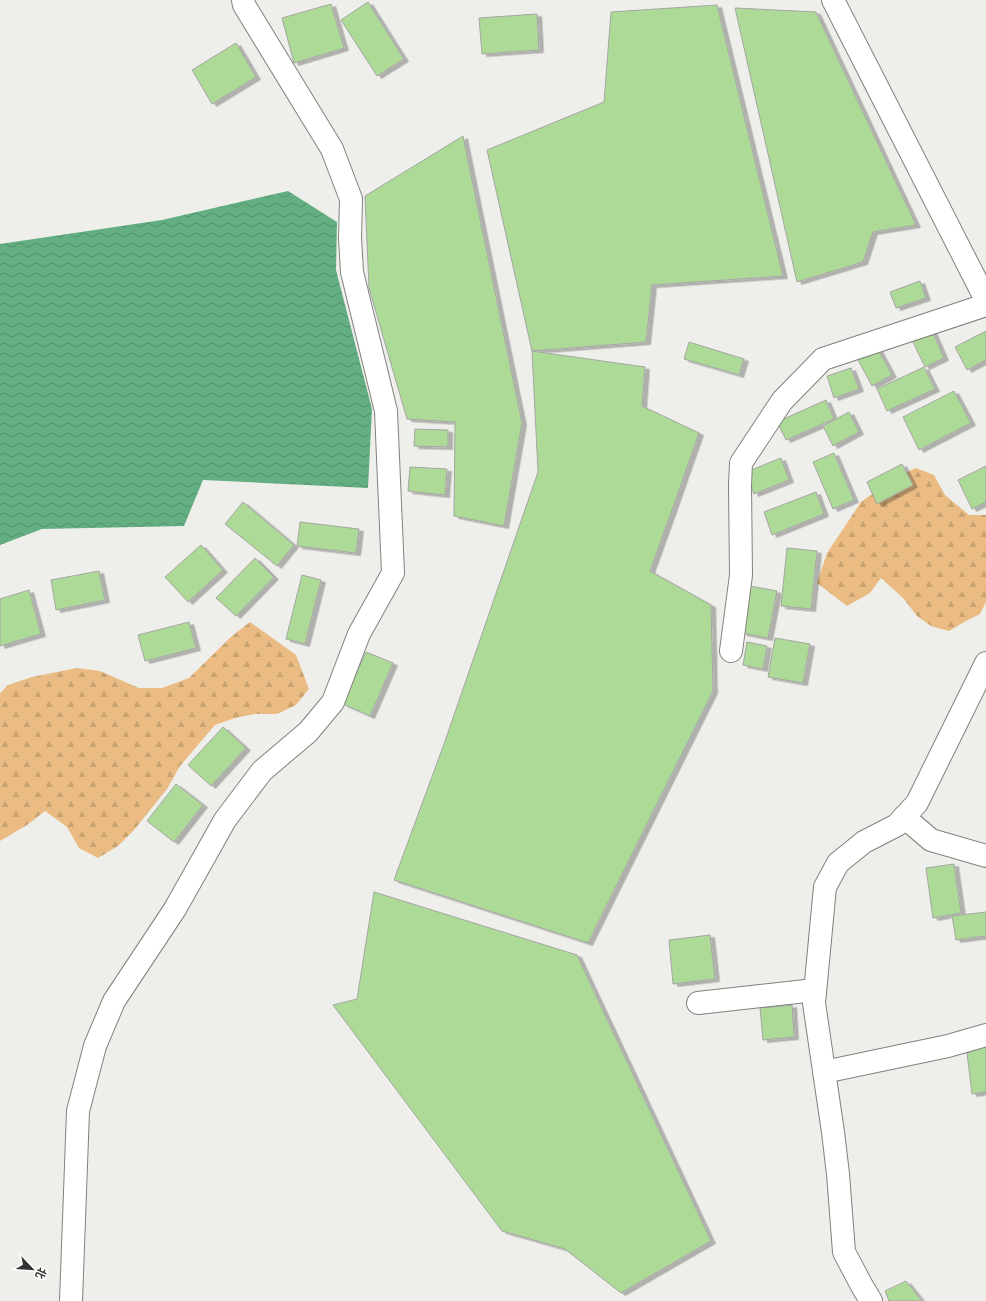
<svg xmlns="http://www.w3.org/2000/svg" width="986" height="1301" font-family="'PT Sans Narrow','Noto Sans SC',sans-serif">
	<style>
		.forest { fill: url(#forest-firs) }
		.water { fill: url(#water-waves) }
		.building { fill: #aeda97; stroke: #a4a6a3; filter: url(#shadow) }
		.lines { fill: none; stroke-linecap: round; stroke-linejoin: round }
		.minor-casing { stroke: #81817e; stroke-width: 24 }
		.minor { stroke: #fff; stroke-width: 22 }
	</style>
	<defs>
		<pattern id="forest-firs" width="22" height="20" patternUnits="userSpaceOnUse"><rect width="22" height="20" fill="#eabc84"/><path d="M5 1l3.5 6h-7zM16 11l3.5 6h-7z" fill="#c9a272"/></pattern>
		<pattern id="water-waves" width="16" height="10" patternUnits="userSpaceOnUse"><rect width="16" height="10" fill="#64af82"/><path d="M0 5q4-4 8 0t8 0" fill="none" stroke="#538f6b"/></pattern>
		<filter id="shadow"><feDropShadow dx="4.5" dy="2.5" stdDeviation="0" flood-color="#0004"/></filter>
	</defs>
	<rect width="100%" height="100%" fill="#eeefeb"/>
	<g class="forest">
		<polygon points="916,468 934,475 945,495 969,515 986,515 986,602 980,614 964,622 949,631 931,626 917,616 903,598 881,578 870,593 847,606 817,583 827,553 861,502 895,477"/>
		<polygon points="250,622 296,655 309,689 296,705 277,714 255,714 235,718 215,725 180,766 167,789 134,830 118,846 98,858 79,848 67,827 45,811 27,825 0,841 0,693 8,685 32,677 77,668 100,671 139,688 162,688 189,678 232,636"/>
	</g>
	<polygon class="water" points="288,191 337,222 336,270 372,409 368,488 203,480 184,526 42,529 0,545 0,244 162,220"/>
	<g class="building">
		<polygon points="368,2 404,59 377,76 341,20"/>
		<polygon points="331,4 344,48 294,63 282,18"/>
		<polygon points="717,5 783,276 652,285 646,342 532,351 487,150 604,102 611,12"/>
		<polygon points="735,8 816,12 916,225 873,232 863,262 797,282"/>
		<polygon points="537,14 539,50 482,54 479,18"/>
		<polygon points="236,43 256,77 212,104 192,70"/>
		<polygon points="463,136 522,423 504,526 454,516 455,422 407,419 369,288 365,196"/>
		<polygon points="920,281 926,298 896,308 890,292"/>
		<polygon points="931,328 944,358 925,367 911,338"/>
		<polygon points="986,331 986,360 967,370 955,347"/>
		<polygon points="689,342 744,359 739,375 684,359"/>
		<polygon points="878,349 892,375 872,386 858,360"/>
		<polygon points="532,351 645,367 642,406 699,433 672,510 650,571 711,605 713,691 588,943 394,880 444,744 538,472"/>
		<polygon points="924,367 935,389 887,411 877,389"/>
		<polygon points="851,368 859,389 834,398 827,376"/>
		<polygon points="954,391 971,423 919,450 903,417"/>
		<polygon points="826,400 834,419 786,440 777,422"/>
		<polygon points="849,412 859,432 833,446 823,426"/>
		<polygon points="415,429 448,430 448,447 414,446"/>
		<polygon points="834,453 854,500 833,509 813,462"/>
		<polygon points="781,458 789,480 754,494 746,472"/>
		<polygon points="902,464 913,485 877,504 867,482"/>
		<polygon points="986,466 986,502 972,509 958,480"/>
		<polygon points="410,467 447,469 445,495 408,491"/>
		<polygon points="816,492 824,514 772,535 764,512"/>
		<polygon points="243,502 294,545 277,566 225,524"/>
		<polygon points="300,522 359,529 356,553 297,546"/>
		<polygon points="201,545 223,570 188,602 165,577"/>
		<polygon points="787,548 817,551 811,609 781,606"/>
		<polygon points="255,558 274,577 236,616 216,598"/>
		<polygon points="99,571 105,600 56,610 51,580"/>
		<polygon points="302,575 321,580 305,644 286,639"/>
		<polygon points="750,586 777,591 768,638 742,633"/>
		<polygon points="29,590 41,634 0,646 0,599"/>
		<polygon points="189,622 196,648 145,661 138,635"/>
		<polygon points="775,638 810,644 803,683 768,677"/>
		<polygon points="747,642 767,646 763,669 743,665"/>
		<polygon points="366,652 393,663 370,716 343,704"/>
		<polygon points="223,727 246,748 211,786 188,765"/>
		<polygon points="176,784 203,805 174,842 147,821"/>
		<polygon points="954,864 961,913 933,918 926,868"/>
		<polygon points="374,892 577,955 711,1241 621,1293 565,1249 502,1231 333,1005 357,999"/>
		<polygon points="986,912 986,936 956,940 952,916"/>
		<polygon points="710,935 715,979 673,984 669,940"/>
		<polygon points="792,1005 794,1037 763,1040 760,1008"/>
		<polygon points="986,1046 986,1092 972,1094 967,1053"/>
		<polygon points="906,1281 922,1301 889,1301 885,1291"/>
	</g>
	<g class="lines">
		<defs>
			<g id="minor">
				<polyline points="833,0 986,300"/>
				<polyline points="731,651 741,575 740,485 741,463 782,401 823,359 986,305"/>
				<polyline points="904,817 931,840 986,856"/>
				<polyline points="698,1003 815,990"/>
				<polyline points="824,1072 948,1046 986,1035"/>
				<polyline points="71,1301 78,1111 95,1046 114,1001 175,909 225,820 262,771 308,732 333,702 359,634 393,573 386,411 352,272 350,238 351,199 332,149 244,5 243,0"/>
				<polyline points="871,1301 862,1286 844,1252 838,1174 833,1132 814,1003 825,887 838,863 864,842 897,825 917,803 986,663"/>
			</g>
		</defs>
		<use href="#minor" class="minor-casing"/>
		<use href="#minor" class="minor"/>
	</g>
	<g transform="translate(32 1269) rotate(115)" stroke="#fffffe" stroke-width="3" paint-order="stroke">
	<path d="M0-3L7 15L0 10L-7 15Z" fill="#313130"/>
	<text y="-6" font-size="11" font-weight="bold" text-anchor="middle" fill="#313130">北</text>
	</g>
</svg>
